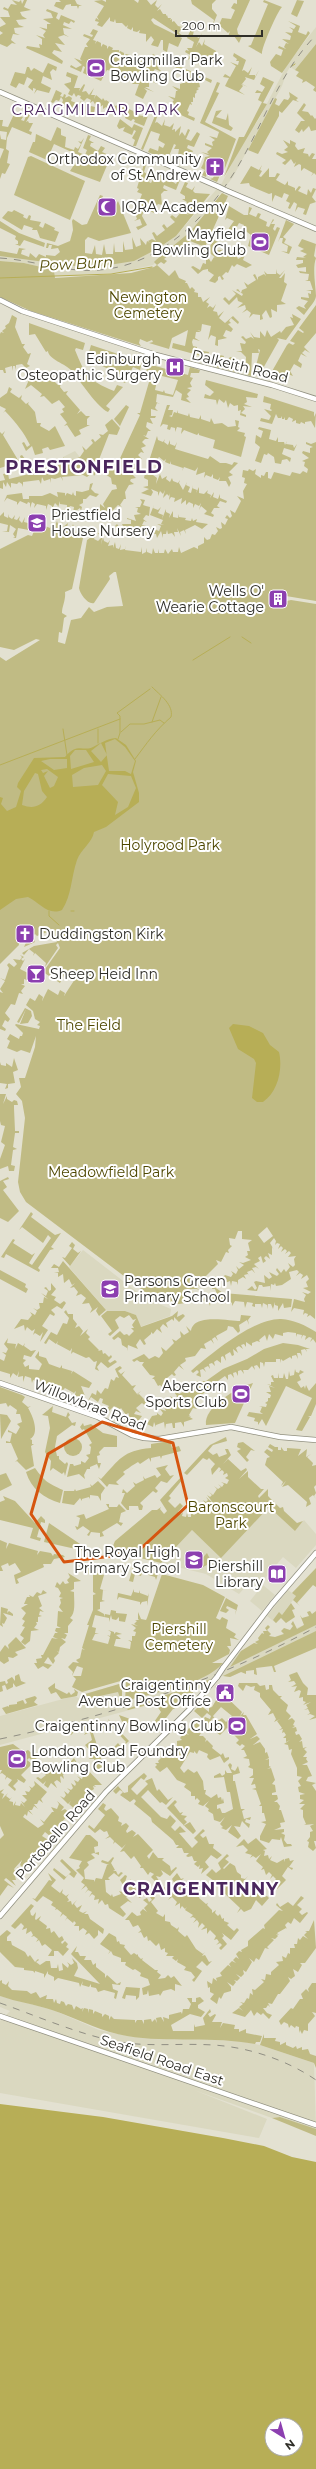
<svg xmlns="http://www.w3.org/2000/svg" width="316" height="2469" font-family="Montserrat,sans-serif">
	<style>
		.built { fill: #dad8c0 }
		.green { fill: #c0bb84; fill-rule: evenodd }
		.water { fill: #b7ae56; fill-rule: evenodd }
		.lines { fill: none; stroke-linecap: round; stroke-linejoin: round }
		.stream { stroke: #b7ae56; stroke-width: 1 }
		.primary-casing { stroke: #919080; stroke-width: 6 }
		.primary { stroke: #fff; stroke-width: 4.5 }
		.rail { stroke: #908e83; stroke-width: 1; stroke-dasharray: 7 7; stroke-linecap: butt }
		.primary-bridge-casing { stroke: #919080; stroke-width: 6; stroke-linecap: butt }
		.primary-bridge { stroke: #fff; stroke-width: 4.5 }
		.marked { fill: none; stroke: #d6550f; stroke-width: 3; stroke-linejoin: round }
		.labels { text-anchor: middle; stroke-width: 4; stroke-linejoin: round; paint-order: stroke }
		.poi-label { font-size: 14px; fill: #2f2e28; stroke: #fff; text-anchor: end }
		.park-label { font-size: 14px; fill: #4e4700; stroke: #fff }
		.street-label { font-size: 14px; fill: #2f2e28; stroke: #fff }
		.neighbourhood-label { font-size: 15px; letter-spacing: 1px; fill: #4b275e; stroke: #fff }
		.water-label { font-size: 15px; font-style: italic; fill: #544d07; stroke: #fff }
		.district-label { font-size: 18px; font-weight: bold; letter-spacing: 1px; fill: #4b275e; stroke: #fff }
	</style>
	<rect width="100%" height="100%" fill="#e3e1d1"/>
	<g class="built">
		<polygon points="316,27 316,44 295,70 290,67 286,74 282,86 233,177 190,232 153,265 117,273 55,276 54,270 24,263 0,261 0,253 62,263 140,258 166,243 176,236 222,183 239,149 260,117 288,63"/>
		<polygon points="75,451 83,461 64,466 63,457"/>
		<polygon points="83,1250 145,1298 171,1309 170,1316 140,1327 136,1315 125,1311 107,1311 69,1267"/>
		<polygon points="269,1506 295,1530 304,1520 316,1534 316,1545 296,1568 283,1557 261,1583 258,1582 254,1587 249,1583 239,1594 206,1574 161,1563 192,1530 221,1557"/>
		<polygon points="263,1585 275,1595 262,1611 250,1601"/>
		<polygon points="288,1590 296,1596 276,1623 267,1616"/>
		<polygon points="316,1620 316,1638 230,1677 223,1676 211,1679 206,1686 137,1708 0,1745 0,1716 74,1696 79,1698 83,1694 121,1684 122,1700 211,1663 223,1663 241,1651"/>
		<polygon points="217,1684 221,1684 235,1694 230,1700 214,1687"/>
		<polygon points="0,1996 53,2010 99,2030 128,2036 241,2041 260,2045 314,2063 316,2130 280,2117 272,2118 194,2090 267,2119 259,2138 0,2093 0,2021 10,2011 0,2007"/>
	</g>
	<g class="green">
		<polygon points="12,0 19,2 21,0 22,4 24,0 27,0 24,7 31,10 20,12 22,16 27,19 16,20 19,25 24,27 14,28 15,33 20,35 13,34 11,40 16,44 12,43 7,47 0,44 0,35 3,33 0,31 0,27 6,24 0,17 10,17 8,11 3,9 4,7 8,9 11,4 17,5"/>
		<polygon points="59,0 75,0 77,4 82,6 79,6 78,9 77,6 71,6 71,4 66,5 63,10 54,6 56,2 61,2"/>
		<polygon points="102,0 106,2 106,0 134,0 138,3 139,0 147,0 151,5 157,0 155,5 158,8 162,4 157,11 160,9 163,14 166,14 166,16 167,15 168,18 171,18 170,20 172,19 172,22 174,21 178,26 182,27 179,33 183,36 182,37 153,18 151,20 154,24 182,38 178,47 169,43 167,52 163,50 163,40 161,40 158,47 151,45 154,40 151,36 146,42 146,34 139,33 140,30 137,32 133,31 133,27 131,30 127,28 128,25 126,27 122,23 116,23 115,19 114,22 110,21 110,17 102,27 97,25 99,22 95,21 96,18 99,20 97,17 104,6 94,1"/>
		<polygon points="191,0 216,0 212,4 212,9 217,15 212,27 214,20 192,4"/>
		<polygon points="237,0 250,0 237,29 238,34 242,36 239,43 234,36 228,37 230,31 228,33 219,25 222,18 231,19 235,10 231,8 234,3 237,4"/>
		<path d="M264,0L282,7C277,12 261,49 262,54L248,46L251,45L268,4L263,2Z"/>
		<polygon points="297,0 304,1 297,17 291,14"/>
		<polygon points="47,9 58,13 56,18 59,20 61,15 75,21 74,23 71,21 69,24 64,22 63,25 72,29 63,28 64,34 69,37 64,35 58,37 65,45 55,43 62,52 54,50 52,53 63,61 62,64 26,48 27,46 40,48 39,44 42,45 42,39 45,41 36,35 45,38 43,35 46,31 39,27 47,29 47,24 51,24 43,19 53,18 51,13 46,11"/>
		<polygon points="288,21 300,26 298,32 306,35 308,31 310,33 282,73 271,66 270,62 276,54 281,56 283,50 278,48 279,46 286,49 284,47 286,43 289,44 282,39 290,40 291,36 285,32 292,33 293,30 289,27 294,29 296,26"/>
		<polygon points="93,29 98,31 93,40 96,41 95,44 97,41 101,43 101,47 103,44 107,46 107,49 109,46 113,48 112,50 119,50 119,53 120,51 124,53 124,56 126,54 130,55 129,59 132,56 136,58 136,63 138,59 145,64 153,54 167,61 166,63 162,62 158,68 162,72 155,69 153,72 154,76 150,79 157,84 149,80 149,87 145,87 154,92 144,88 147,91 143,99 135,95 139,84 133,84 126,77 124,80 120,75 118,78 115,77 117,74 114,76 110,74 111,71 107,70 101,81 83,73 85,67 83,66 81,72 70,67 71,65 76,68 82,65 74,58 82,61 80,59 85,47 88,47 86,44 90,39 83,36 84,34 92,37 93,35 90,34"/>
		<polygon points="191,29 194,30 193,35 199,38 202,33 196,47 199,42 202,46 205,39 204,44 216,51 214,56 221,57 220,61 216,60 219,63 218,65 212,61 210,64 207,60 206,62 202,60 202,58 198,65 200,58 194,57 194,55 191,62 192,57 188,60 190,55 185,52 186,50 189,51 187,48 192,48 194,42 187,38"/>
		<polygon points="316,44 316,92 313,90 315,87 306,81 302,83 303,80 296,76 299,72 295,70"/>
		<polygon points="234,53 246,60 242,71 244,70 248,73 252,67 249,75 255,75 255,77 259,70 254,80 245,77 246,79 242,84 248,87 241,84 243,86 239,91 245,95 225,86 229,78 223,77 225,74 230,77 236,66 230,62 238,65 239,61 236,61 237,59 233,56"/>
		<polygon points="48,63 57,67 56,71 53,69 50,72 52,80 43,76 41,83 51,88 49,93 37,90 34,94 36,89 33,88 33,91 28,87 33,80 27,77 24,85 19,83 16,88 10,85 15,72 25,74 27,67 29,67 31,71 34,68 43,73"/>
		<polygon points="176,65 212,80 211,83 203,79 199,82 200,87 197,88 199,89 196,91 197,92 195,94 195,98 193,97 193,102 191,102 192,105 190,104 187,111 189,112 188,115 195,118 194,121 159,105 160,103 171,107 170,105 174,100 168,96 175,98 176,91 178,91 172,86 180,89 180,84 183,83 175,78 184,80 184,74 187,74 175,67"/>
		<polygon points="67,72 78,76 74,88 80,88 79,91 84,84 85,85 82,92 86,91 89,95 94,88 91,95 95,95 94,99 96,95 102,100 103,98 105,101 106,100 112,104 112,102 115,106 118,105 118,108 119,105 121,108 124,107 124,110 125,108 128,111 129,109 133,111 133,113 136,106 137,115 143,116 143,118 149,107 151,108 144,126 134,122 135,120 133,119 131,121 125,118 126,115 123,113 121,116 119,112 118,115 115,111 113,113 112,109 111,112 110,109 107,111 106,107 103,109 103,105 100,107 100,104 98,103 96,106 93,101 90,103 91,100 87,98 84,101 80,98 81,96 78,95 76,97 74,93 72,96 68,94 70,90 64,84 71,82 71,78 66,76"/>
		<polygon points="263,77 274,82 263,103 267,104 224,177 239,137 244,137 262,102 258,100 261,93 255,93 257,90 262,92 265,87 260,84"/>
		<polygon points="217,82 220,83 216,92 219,93 205,122 236,139 222,176 220,175 217,182 210,179 213,178 217,169 221,171 224,164 213,160 210,161 206,177 202,175 205,170 201,168 203,164 206,165 203,164 205,157 210,156 201,152 209,154 207,152 212,148 205,145 205,143 213,146 212,142 215,140 209,136 217,138 219,132 200,123"/>
		<polygon points="56,90 62,93 60,96 63,97 64,94 66,95 65,98 69,96 72,98 71,101 79,104 81,101 82,105 87,104 86,106 89,108 91,106 95,107 93,118 91,114 88,115 89,112 86,115 84,111 83,113 80,109 79,112 77,111 77,107 73,106 73,109 70,105 69,107 67,106 67,103 66,106 61,107 63,100 61,97 59,101 56,100 53,103 51,102"/>
		<polygon points="289,92 298,98 296,100 299,102 293,100 282,113 279,111 279,116 258,154 248,150 275,98 277,99 275,104 279,106 284,99 288,100 290,97"/>
		<polygon points="304,103 306,105 302,111 308,112 311,116 312,115 315,119 316,118 316,130 311,131 309,126 303,132 302,129 299,133 295,130 301,121 305,121 297,113"/>
		<polygon points="222,110 216,117 226,120 228,113 229,125 233,128 231,131 212,123 216,111"/>
		<polygon points="157,111 159,111 155,123 157,122 162,126 165,119 164,125 170,127 174,123 172,130 175,129 175,132 181,126 179,136 182,132 185,136 188,129 190,130 186,139 191,141 197,132 200,134 194,147 188,145 187,148 193,151 187,162 184,161 186,155 178,155 179,149 174,149 176,145 174,144 169,156 166,155 164,159 148,152 150,148 158,151 159,146 163,148 165,144 158,140 160,134 151,131 143,150 141,149"/>
		<polygon points="15,112 15,114 18,113 18,116 23,117 21,120 24,121 27,114 30,115 26,122 28,121 29,123 33,123 29,131 32,132 31,135 12,127 7,138 6,149 9,151 7,163 10,164 5,174 2,173 0,179 0,159 4,149 0,148 0,134 1,139 6,140 7,132 0,131 0,120 3,120 2,126 8,127"/>
		<polygon points="120,119 132,128 134,124 143,128 136,146 133,146 135,140 132,138 136,131 134,130 132,135 123,131 125,127 119,129 117,126"/>
		<polygon points="57,127 61,129 61,135 66,137 65,147 74,150 75,147 78,149 81,144 78,141 81,142 84,138 78,152 85,155 87,150 83,148 88,135 91,136 89,140 94,143 91,143 90,146 98,151 101,146 105,148 102,152 111,156 100,182 70,171 78,159 75,158 76,154 54,144 47,160 29,152 33,142 35,142 36,134 51,141"/>
		<polygon points="283,140 290,144 290,140 296,143 295,146 298,150 305,148 303,153 308,154 309,157 312,153 315,154 312,159 316,159 316,175 314,173 311,176 313,173 304,168 301,171 301,165 299,164 294,167 296,162 294,164 291,159 285,165 282,163 286,160 276,154 277,152 282,154 288,152 284,150 288,147"/>
		<polygon points="31,156 85,181 70,220 14,195 28,157"/>
		<polygon points="144,164 146,165 144,172 150,176 152,174 149,182 151,183 158,170 161,172 161,179 164,178 162,182 164,183 168,175 170,180 176,184 178,180 180,180 176,190 164,185 163,188 168,191 164,191 161,194 162,205 158,204 155,208 151,205 156,214 148,210 146,214 143,213 142,216 147,225 138,230 136,227 142,225 140,219 134,221 137,219 135,213 129,214 127,209 130,211 141,204 139,202 142,194 137,192 139,189 137,188"/>
		<polygon points="262,165 260,170 262,171 259,176 261,177 269,168 269,177 275,177 277,173 280,174 276,180 285,185 288,181 288,185 295,188 295,191 299,186 301,187 298,191 307,195 308,189 311,193 313,188 316,189 312,197 316,202 310,204 306,215 303,214 305,209 298,207 295,212 297,204 294,202 290,209 288,208 290,203 286,201 289,195 284,193 282,198 275,195 272,202 272,193 269,194 250,186 249,183 240,184 251,166 259,170"/>
		<polygon points="185,182 188,183 186,187 192,190 195,186 193,191 195,193 210,194 176,236 157,249 134,261 90,268 0,256 0,251 17,254 19,248 26,249 22,250 21,254 29,257 30,253 36,258 39,254 46,257 46,255 55,256 60,252 58,248 51,249 52,245 49,245 48,248 46,248 47,243 58,246 70,241 73,230 72,221 73,219 82,225 87,224 100,195 103,196 97,211 100,213 99,215 115,216 116,212 112,212 118,201 131,233 99,241 88,237 85,240 85,253 92,254 95,245 96,254 102,255 104,244 106,254 113,254 114,243 115,252 123,252 123,241 125,250 133,249 132,237 136,247 141,245 140,238 146,245 147,241 150,243 148,241 152,239 156,241 152,233 154,232 157,236 165,230 162,226 164,224 167,228 175,222 170,217 172,215 176,218 181,212 189,215 178,208 179,205 184,209 187,202 182,199 185,199 185,196 180,193"/>
		<polygon points="222,193 228,196 205,247 190,241 186,246 190,250 188,252 184,249 178,255 170,254 164,259 167,261 164,264 161,262 157,265 169,276 175,270 179,278 186,281 185,283 187,283 190,289 192,287 195,290 194,292 198,293 198,297 201,297 203,302 210,297 206,302 209,304 207,308 210,306 213,308 216,304 213,311 217,312 218,316 224,311 219,318 225,323 233,316 239,322 238,324 231,318 229,321 231,323 228,324 233,329 231,332 226,330 223,336 227,338 218,340 218,346 215,345 216,337 211,335 208,340 211,326 202,324 201,331 197,330 201,332 196,332 195,338 200,341 193,339 192,342 193,346 197,347 197,350 209,352 207,359 212,358 214,353 214,358 218,361 220,355 224,356 223,361 225,364 230,357 234,358 233,363 239,366 239,373 204,364 205,357 172,348 173,343 185,346 188,330 172,338 169,349 149,343 153,342 152,340 147,342 140,339 139,343 141,346 31,311 0,297 0,261 24,263 54,270 55,278 131,273 154,267 157,265 154,262 156,260 190,232"/>
		<polygon points="229,206 244,215 248,215 249,207 252,208 249,214 256,217 258,213 261,214 259,218 267,222 266,226 269,227 273,219 274,220 271,224 275,224 273,229 275,231 277,227 280,228 269,255 248,246 251,235 243,229 244,225 239,223 233,234 235,235 233,240 223,235 227,236 229,228 224,226 229,228 234,221 227,218 225,220"/>
		<polygon points="14,210 24,215 23,217 27,219 29,215 31,216 30,220 41,222 39,226 43,228 45,223 55,228 54,230 59,232 55,242 40,238 37,230 32,230 33,228 24,225 22,230 2,218 8,211 12,212"/>
		<polygon points="286,220 294,224 283,237 286,239 284,243 292,247 289,254 281,251 287,252 288,246 282,243 283,238 280,238 278,242"/>
		<polygon points="0,221 19,233 45,243 44,247 24,240 20,246 15,244 18,244 18,241 15,239 16,236 0,228"/>
		<path d="M302,239L316,244L314,256L316,258C312,268 316,288 316,296C316,301 307,310 304,315L296,308L299,306L306,309L304,306L308,301L301,299V297L309,298L308,293L311,294V291L306,290H313L310,281H305L308,280L309,274L300,273L299,271L306,272V267L298,268L296,265L303,263V260H296L297,257L306,258L303,257L307,254L300,251L304,249L298,246Z"/>
		<polygon points="214,240 218,242 215,247 217,250 222,250 224,247 229,255 235,252 238,259 245,255 243,260 252,265 246,268 237,264 234,267 232,265 228,273 226,272 222,276 224,279 222,280 220,276 218,277 218,280 215,283 209,281 214,275 208,271 208,269 203,270 198,274 191,267 193,266 200,270 203,263 206,264 206,259 202,256 205,253 211,262 214,257 216,258 207,251"/>
		<polygon points="277,269 277,273 280,275 285,270 279,278 281,278 285,273 284,282 287,284 281,301 286,304 277,305 277,312 271,309 272,317 270,318 266,310 262,315 263,319 260,320 260,315 253,314 249,318 251,313 247,310 242,313 246,309 245,305 237,308 243,303 238,301 237,297 229,305 223,299 225,297 229,301 236,294 232,290 242,296 243,294 236,290 238,289 241,293 242,290 247,288 244,282 248,285 256,280 253,275 255,274 258,280 258,277 264,274 266,276 264,271 267,274 276,274"/>
		<polygon points="316,305 316,333 304,347 310,353 305,350 302,353 307,357 301,354 298,361 302,364 301,368 294,364 290,371 293,376 285,373 284,378 287,380 285,384 273,379 273,377 271,379 270,375 273,376 271,373 287,345 289,343 293,345 295,343 290,341 298,330 303,333 304,332 299,328"/>
		<polygon points="292,314 301,319 286,340 277,338 279,340 261,372 255,370 260,350 258,349 259,353 252,353 251,376 245,375 246,357 241,352 236,351 242,351 240,343 245,344 246,342 241,337 243,336 246,339 251,337 254,339 250,332 254,337 260,338 260,331 265,337 267,330 271,337 280,331 281,333 286,327 284,324 286,327 294,325 290,317 293,318"/>
		<polygon points="12,315 17,318 15,327 22,344 25,344 23,347 28,354 31,353 27,364 30,366 26,368 22,364 16,365 16,370 15,366 13,366 13,371 12,366 5,368 6,373 4,373 3,370 0,370 0,334 1,332 4,333 2,331 6,328 5,326 9,323"/>
		<path d="M29,323L85,343L83,350L76,348L75,350C85,374 87,380 114,391L117,385L123,387L106,406L110,409L108,412C98,408 80,381 72,371C66,364 48,359 48,351L46,352L35,334L29,335Z"/>
		<polygon points="91,345 142,362 140,370 133,367 131,371 139,374 138,376 131,373 125,383 123,382 125,376 119,374 116,376 117,373 100,365 92,353 89,352"/>
		<polygon points="148,364 188,375 190,367 200,370 199,373 191,373 190,377 193,378 190,383 192,387 187,388 191,390 187,394 189,397 186,398 191,403 181,400 182,394 176,390 173,397 157,394 156,402 160,404 157,403 155,408 158,411 151,409 151,416 156,416 155,418 150,418 153,424 147,422 146,427 151,431 148,431 146,436 143,435 149,439 145,439 142,442 146,446 141,448 144,453 141,452 138,455 142,459 139,458 134,463 140,465 137,465 135,469 132,469 138,471 135,471 133,475 136,478 131,479 130,481 134,484 129,485 125,492 126,499 124,499 120,505 122,507 118,505 112,511 115,516 111,513 108,515 110,519 105,516 103,522 103,519 100,519 101,516 97,520 99,517 96,515 91,519 92,516 87,513 90,510 95,513 97,510 95,507 100,509 100,504 105,508 103,504 112,490 117,489 116,485 112,484 111,478 105,474 106,472 97,471 94,476 93,472 87,477 83,475 62,477 63,481 61,477 55,479 51,478 50,483 50,479 44,481 42,477 41,484 39,480 23,482 23,487 22,484 19,482 17,484 11,483 11,488 7,482 6,487 3,482 3,489 0,488 0,481 5,480 3,474 8,473 9,479 33,473 32,469 34,472 43,471 42,466 44,469 51,466 49,463 52,468 63,463 63,457 66,462 80,457 84,451 82,446 86,450 93,443 91,440 93,439 95,442 101,437 99,434 103,435 108,431 105,425 112,419 120,428 117,435 109,434 98,462 101,465 98,466 109,464 112,468 116,467 140,415 137,413 140,413 149,382 152,381 147,378 157,381 155,390 163,392 164,390 165,393 173,395 178,380 146,372"/>
		<polygon points="42,372 42,376 52,379 54,376 53,380 58,385 61,383 60,387 64,392 68,391 66,394 80,410 77,414 81,411 86,416 90,416 87,419 87,425 90,425 79,430 81,434 75,437 67,425 64,426 67,423 60,414 64,412 62,409 65,407 59,400 52,404 44,396 40,397 42,394 31,385 25,389 31,375 34,378 40,376 40,373"/>
		<polygon points="206,380 258,394 257,398 246,397 247,402 244,404 252,407 243,406 245,409 241,413 246,415 246,417 240,415 241,410 238,411 238,405 234,406 230,403 228,408 226,400 224,403 219,399 217,405 216,400 204,398 205,394 210,396 214,392 205,385"/>
		<path d="M9,387L12,389L10,392L19,398L22,395L21,399L26,404L29,402L28,404L35,412L37,423H41L40,426L49,431L55,426L65,446L50,450L48,447L42,449L43,453L35,455L32,446L26,451L22,443L24,442L27,447L30,445C23,431 17,424 5,411L3,413L6,409L0,406V398L7,393Z"/>
		<polygon points="264,396 314,412 314,417 316,413 315,428 311,421 305,422 305,424 301,422 300,424 296,423 296,420 292,422 293,419 289,417 287,420 285,420 285,417 284,419 282,419 282,416 281,418 278,418 276,414 272,424 260,421 261,418 269,420 271,416 264,409 271,411 272,410 270,409 271,404 263,402"/>
		<polygon points="126,405 129,407 120,426 114,419"/>
		<polygon points="167,405 170,405 168,410 173,410 172,415 169,416 172,417 174,412 177,413 178,410 178,413 188,416 189,413 190,417 199,419 201,415 201,419 210,422 211,418 214,424 222,423 228,427 236,426 235,420 239,421 238,427 240,428 237,431 245,433 244,436 246,437 241,457 213,448 215,440 199,435 199,433 197,435 184,430 181,434 182,428 177,427 175,432 175,428 171,427 170,430 167,429 168,425 163,424 160,427"/>
		<polygon points="259,427 271,430 269,439 276,441 278,437 278,442 284,442 285,445 287,441 286,444 293,445 294,448 297,444 294,451 284,448 282,454 291,458 290,462 287,459 282,460 281,464 275,463 274,457 268,453 267,455 264,454 261,463 255,461 260,447 255,443 256,435 261,438 263,431 258,429"/>
		<polygon points="5,431 3,435 18,460 21,459 20,456 22,455 25,459 10,465 12,458 5,460 6,464 9,463 10,465 0,468 0,432 2,434"/>
		<polygon points="157,436 158,440 163,442 165,439 164,442 168,445 170,440 170,444 175,446 177,442 175,449 208,459 210,456 220,463 226,463 226,459 226,463 232,465 234,462 238,463 229,472 233,475 228,477 231,483 229,487 226,481 219,481 220,477 218,480 213,478 213,474 211,477 206,475 204,478 205,472 196,475 198,467 195,471 184,467 182,471 183,468 171,464 171,461 169,467 170,464 165,462 166,459 164,461 159,457 157,460 152,458 151,461 149,461"/>
		<path d="M306,442L311,444L316,442V601L280,595L276,598L278,603L291,600L316,604L315,1319L310,1315L307,1317L308,1314L305,1313L303,1315L304,1310L294,1308L291,1312L294,1299L305,1302L304,1299L306,1295L302,1292L308,1294L311,1292L303,1288L308,1287L306,1282L309,1279L307,1275L301,1279L303,1275L300,1273L296,1276L299,1272L297,1270L289,1272L291,1279L282,1285L284,1290L282,1285L276,1286L275,1283L274,1285L271,1284L270,1291V1286L263,1287L262,1285H259L257,1291L247,1290L252,1286L255,1290L257,1288L254,1282L256,1281L265,1283L264,1275L269,1279L272,1277L269,1272L277,1276L279,1274L276,1270L277,1268L281,1273L284,1269L286,1272L290,1267L288,1263L293,1267L295,1265L294,1259L296,1256L288,1257L291,1253L289,1251L285,1254L287,1251L285,1249L281,1252L283,1248L281,1246L278,1249L280,1244L277,1243L275,1245L276,1241L274,1238L270,1243L274,1250L272,1247V1255L268,1253L270,1259L266,1256L264,1258L266,1261L263,1263L261,1256L258,1258L260,1261L254,1264L259,1269L256,1267L252,1268L255,1273L252,1270L247,1272L250,1277L248,1274L244,1275L246,1279L243,1277L238,1280V1285L237,1282L232,1281L231,1286L230,1281L225,1283V1278L220,1280L225,1275L231,1277L233,1274L231,1271L236,1274L238,1270L236,1266L239,1269L244,1265L239,1262L243,1263L251,1260L245,1257L248,1255L247,1251H250L248,1243L252,1240L242,1239V1231H238L235,1239L229,1238L230,1245L232,1246L228,1250L229,1253L226,1252L221,1262L216,1260L218,1264L204,1278L208,1282L198,1280L203,1287L194,1285L200,1291L197,1289H190L197,1295L194,1292L189,1295L196,1300L192,1301L193,1299L189,1297V1301C175,1308 161,1302 149,1295L26,1202L20,1192L18,1182L25,1118L22,1101L16,1094L21,1087L19,1078H25L35,1047L36,1036L30,1053L21,1050L17,1052L7,1048L10,1041L7,1039L10,1034L19,1039L20,1036H22L23,1033L15,1025L16,1024L39,1029L40,1026L37,1025L40,1022L35,1019L33,1011L26,1005L30,998L35,1001L39,994L43,997L42,1001L48,989L58,995L60,990L65,993L64,996L75,979L65,974L60,983L43,972L60,948L58,943L56,945L58,948L45,967L46,963L35,953L33,956L34,953L29,949L24,955L22,953L34,946L57,942L55,938H51L53,936L50,931L37,936L35,934L32,937L35,942L24,947L30,934L26,929L22,930L17,936L19,945L0,964V657L6,661L40,640L36,639L14,650L0,647V549L28,535L32,536L34,531L18,528L16,538H13L15,537L13,534L16,529L10,525L9,532L2,531H7L8,525L0,523V516L4,512V516L8,518L9,514V517L12,519L15,515L14,519L17,520L20,516L19,520L22,523L25,517L24,522L28,523L31,518L30,522L33,525L36,519L34,525L38,527L41,520L42,525L44,527L46,521L45,526L50,528L52,521L51,525L54,528L57,521L60,530L62,522L63,527L68,523L67,527L71,530L73,524L76,533L78,525V529L81,531L83,526L81,537L83,538L72,589L65,592C66,600 62,606 62,613L67,616L64,618L62,633L59,632L58,642L65,644L71,620L81,618L89,607L94,612L107,607L123,606L116,572H114L109,576L110,579L94,603C88,605 80,594 79,588L87,540L97,533L94,539L98,541L101,538L98,533H103L101,545L103,537L104,541L108,543L110,540L108,546L113,545V548L115,542L116,548L119,549L121,544L120,550L125,549L126,545L125,550L141,552L142,547V554L146,552L147,548V552L152,554L153,548L155,553H158L159,549V553H164L165,549L168,554L172,549L173,552H178L179,547L181,553L194,547L198,549V546L204,543V537L207,540L210,539L212,534L215,535L218,531L216,527L220,529L222,528L221,522L225,525L228,519L225,518L227,515L230,518L232,516L230,510L235,513L241,501L237,496L244,499L243,491L247,484L244,483L245,478L242,477L243,470L248,471L249,469L253,471L256,469L255,474L261,478V475L264,476L266,472H268V478L271,479L274,472L290,476L292,472L300,474L303,471L307,473L308,469L304,466L305,462L302,461L309,458L302,453L303,451L310,453V448L313,447L306,444ZM267,1227L273,1236L264,1243L258,1235Z"/>
		<polygon points="146,469 149,470 148,473 152,474 154,472 153,475 157,478 156,484 160,474 162,479 167,476 166,479 170,482 172,478 173,481 178,483 180,480 179,483 183,490 187,482 186,485 190,487 188,492 191,493 193,485 192,488 197,490 196,493 199,487 199,493 204,494 208,490 207,493 211,495 210,498 214,492 213,497 218,499 220,494 220,498 227,501 226,503 220,501 217,506 220,508 214,508 211,513 214,515 213,517 204,514 207,511 201,506 199,510 201,503 199,506 195,504 193,508 193,504 189,502 186,505 186,500 181,504 182,498 174,502 175,498 171,497 169,500 170,493 169,496 167,494 163,498 165,490 163,494 160,491 158,496 158,492 151,489 153,492 151,496 141,493 149,489 143,487 148,486 148,480 144,478"/>
		<polygon points="93,483 91,489 95,493 99,494 96,497 90,495 86,499 83,499 83,503 79,505 82,507 81,511 80,508 73,513 74,507 70,506 67,512 67,505 60,504 60,501 57,511 58,506 55,503 52,509 52,506 48,504 46,510 46,506 37,504 34,508 35,504 32,502 30,508 30,503 28,502 27,504 20,501 17,505 17,502 7,498 4,502 7,495 22,493 23,499 29,499 29,496 42,496 50,493 58,497 57,492 65,493 65,496 67,493 72,495 73,492 74,495 76,496 76,491 82,492 89,490 90,484"/>
		<polygon points="140,499 145,500 143,505 146,506 147,503 146,506 150,507 149,516 146,515 143,519 147,522 144,521 142,525 146,526 142,528 147,530 145,537 142,536 142,532 138,536 138,528 137,531 134,529 133,535 131,535 133,529 130,529 128,534 126,530 123,530 120,535 119,531 121,530 115,526 117,524 120,528 123,526 122,524 131,524 131,520 127,519 127,518 136,521 134,515 141,514 137,512 138,508 135,507 140,507 142,502"/>
		<polygon points="154,505 153,508 158,510 161,507 158,513 163,515 162,519 166,509 166,512 170,514 169,518 173,511 173,517 178,518 179,514 179,517 186,518 185,520 191,521 192,518 193,521 197,519 196,522 208,524 202,529 195,525 185,530 186,534 184,530 180,532 181,536 177,528 178,532 174,532 175,537 172,533 168,534 169,538 167,530 166,534 163,534 163,538 161,531 157,538 156,534 152,534 151,538 148,537 151,528 159,531 161,526 157,524 164,525 161,524 163,520 150,515"/>
		<polygon points="20,955 24,957 21,959 23,961 25,959 20,969 30,974 27,980 24,979 24,984 21,984 25,986 21,991 23,994 19,993 15,1005 11,1004 5,1013 10,1019 8,1022 5,1020 2,1026 6,1029 5,1031 0,1029 0,992 3,993 0,989 5,981 0,978 5,980 9,968 7,965 9,963 14,967 17,964 13,959 20,960 22,957"/>
		<polygon points="25,1008 31,1011 32,1016 28,1023 20,1024 26,1009 19,1023 17,1022"/>
		<polygon points="14,1058 18,1070 13,1072 15,1083 8,1084 8,1088 5,1089 7,1084 0,1083 0,1062 1,1065 6,1066 6,1063 12,1067"/>
		<polygon points="0,1094 6,1094 3,1104 7,1096 7,1099 12,1102 14,1100 17,1101 18,1105 14,1105 14,1108 15,1131 19,1131 19,1133 15,1133 13,1147 17,1149 13,1150 11,1165 15,1166 14,1171 9,1171 8,1166 0,1169 0,1159 5,1145 1,1142 5,1126 1,1125 0,1121"/>
		<polygon points="8,1177 9,1179 3,1181 7,1187 3,1190 19,1211 8,1222 0,1218 0,1181"/>
		<polygon points="31,1212 33,1214 31,1217 55,1235 61,1233 51,1247 54,1249 50,1250 38,1268 40,1270 39,1272 6,1254 4,1258 1,1257 13,1239 15,1240 13,1243 32,1255 35,1253 29,1263 32,1265 51,1238 48,1235 43,1243 22,1227 19,1230"/>
		<polygon points="72,1242 75,1245 73,1249 78,1253 81,1251 70,1266 62,1257 65,1258 72,1248 69,1246"/>
		<polygon points="63,1261 106,1310 99,1316 96,1311 98,1307 90,1313 92,1309 89,1303 82,1304 86,1298 81,1294 76,1296 78,1292 74,1287 70,1288 75,1283 72,1285 69,1279 64,1283 63,1274 58,1277 58,1273 54,1273 59,1272 58,1268 51,1268 54,1264 59,1267"/>
		<polygon points="0,1270 26,1284 25,1287 28,1289 26,1293 0,1279"/>
		<polygon points="51,1283 56,1289 51,1295 56,1297 54,1300 60,1304 64,1301 66,1303 62,1309 57,1306 51,1310 55,1314 54,1316 50,1314 42,1326 48,1330 40,1342 43,1332 40,1336 35,1333 33,1335 35,1329 32,1331 27,1327 25,1331 24,1325 14,1329 21,1319 28,1320 32,1315 30,1312 35,1315 37,1311 33,1308 37,1310 40,1308 39,1303 43,1303 44,1297 48,1299 41,1293 46,1296 48,1291 44,1288 46,1287 49,1291 51,1290"/>
		<polygon points="213,1286 223,1293 292,1299 291,1307 284,1308 283,1303 278,1311 278,1306 275,1305 275,1302 273,1309 271,1304 268,1304 267,1309 267,1305 263,1303 262,1308 261,1304 255,1304 255,1307 252,1306 253,1303 247,1302 245,1308 244,1302 235,1301 232,1306 232,1303 227,1299 225,1302 223,1300 222,1305 221,1301 211,1298 210,1306 207,1298 204,1302 202,1300 206,1296 211,1298 217,1294 215,1289 212,1289"/>
		<polygon points="66,1310 68,1314 73,1314 73,1319 77,1324 75,1328 79,1326 83,1331 80,1336 88,1329 86,1333 90,1337 88,1339 99,1350 98,1351 102,1350 103,1354 105,1353 109,1357 111,1355 112,1357 108,1361 110,1363 115,1360 117,1362 108,1368 101,1362 97,1367 99,1371 95,1369 97,1361 94,1362 89,1357 86,1358 73,1352 71,1354 72,1348 70,1351 57,1344 58,1341 56,1344 49,1339 46,1344 44,1343 51,1332 57,1335 63,1323 67,1324 69,1318 64,1312"/>
		<polygon points="107,1311 125,1311 136,1315 141,1327 172,1316 178,1311 177,1317 183,1314 185,1316 179,1322 174,1317 174,1321 172,1319 166,1323 168,1328 163,1324 160,1328 162,1333 157,1329 153,1334 151,1332 151,1334 144,1340 146,1344 144,1345 140,1339 136,1345 138,1349 128,1345 127,1351 127,1348 122,1345 121,1339 118,1337 114,1340 112,1338 120,1331 124,1335 127,1334 129,1336 134,1331 131,1328 134,1328 132,1325 136,1319 133,1320 129,1315 124,1318 120,1316 115,1320 119,1328 110,1336 108,1334 112,1331 101,1316"/>
		<path d="M241,1315L251,1316L248,1320L249,1325L247,1320L239,1325L240,1331L238,1333L233,1327L228,1326L227,1330L216,1336L218,1341L215,1337L212,1339L214,1344L211,1340L204,1344L206,1349L201,1348L195,1356L185,1358L186,1361L180,1365L184,1370L179,1366L174,1372L176,1375L174,1376L172,1374L167,1378L170,1382L165,1380L170,1386L162,1393L160,1391L163,1388L160,1385L158,1386L154,1379H152L155,1376L150,1375L142,1365L144,1362H140L137,1360L134,1362L132,1360L144,1354L149,1359L155,1356L159,1358L163,1353L161,1347L166,1351L174,1343L172,1339L176,1341L181,1337L180,1331L184,1335L189,1332L186,1326L191,1331C193,1313 230,1321 240,1321Z"/>
		<path d="M281,1319C294,1320 305,1325 316,1332V1343L313,1339L310,1342L312,1338L309,1337L305,1340L306,1336L303,1335L301,1339L302,1335L297,1334L296,1337V1333L288,1332L283,1333V1336L275,1334L273,1339L269,1334L267,1341L265,1335L259,1340L260,1342L257,1341L252,1343V1346L246,1342V1347L244,1344L241,1345L243,1349L239,1346L236,1348L238,1353L233,1349L234,1355L232,1356L230,1352L225,1355L226,1361L223,1356L221,1357V1363L217,1360L214,1362L215,1366L212,1363L209,1364L210,1369L208,1366L204,1368L206,1372L203,1369L200,1370L201,1377L196,1375L199,1372L197,1370L193,1373L191,1371C211,1354 254,1318 281,1319Z"/>
		<polygon points="8,1338 7,1343 16,1344 15,1349 18,1343 23,1346 25,1343 24,1346 31,1351 36,1350 31,1357 24,1355 23,1359 26,1360 23,1363 25,1367 29,1365 29,1369 39,1370 42,1364 35,1357 39,1351 39,1356 46,1358 49,1364 60,1368 62,1365 62,1368 72,1371 71,1374 73,1371 92,1383 89,1388 81,1386 85,1396 82,1401 83,1398 76,1396 74,1398 76,1391 74,1393 65,1388 63,1390 57,1388 56,1385 55,1388 51,1386 49,1390 51,1383 40,1385 42,1379 39,1382 33,1380 32,1383 31,1378 25,1376 23,1382 23,1376 18,1377 19,1371 17,1376 13,1373 10,1378 10,1374 0,1371 0,1359 4,1361 6,1355 2,1352 6,1353 8,1349 4,1344"/>
		<polygon points="283,1343 298,1345 310,1349 306,1349 307,1352 305,1349 301,1350 302,1356 300,1353 297,1353 298,1359 296,1355 292,1356 292,1359 290,1357 283,1361 281,1359 281,1363 280,1359 276,1359 276,1362 265,1362 264,1367 263,1363 260,1362 260,1369 257,1365 254,1366 255,1370 252,1366 248,1370 243,1370 244,1374 241,1370 238,1371 238,1376 236,1372 233,1373 234,1378 231,1374 228,1375 228,1380 225,1376 218,1381 219,1386 216,1383 209,1389 211,1392 207,1390 201,1396 204,1400 199,1398 194,1406 197,1409 193,1408 189,1415 191,1417 188,1416 193,1419 184,1422 184,1427 181,1422 175,1423 175,1428 173,1428 172,1423 166,1424 165,1429 164,1422 156,1425 156,1427 154,1422 153,1427 147,1424 152,1416 157,1415 157,1413 161,1416 163,1413 160,1409 166,1411 163,1405 167,1408 170,1405 167,1400 174,1402 170,1396 175,1399 177,1396 174,1392 176,1390 179,1394 183,1392 183,1388 190,1386 189,1383 194,1388 197,1381 206,1381 223,1369 247,1359 264,1349"/>
		<polygon points="120,1366 122,1368 118,1371 121,1374 125,1371 122,1375 132,1386 136,1385 133,1389 137,1394 141,1391 137,1395 139,1394 144,1399 147,1396 148,1398 146,1401 148,1404 151,1401 153,1403 148,1408 142,1403 136,1408 141,1413 136,1411 134,1414 142,1416 135,1425 132,1423 134,1419 128,1417 129,1414 128,1413 126,1415 121,1408 117,1413 118,1408 114,1406 109,1411 106,1410 109,1406 102,1403 103,1399 100,1398 98,1402 91,1397 87,1403 92,1393 96,1395 97,1390 101,1394 105,1388 108,1389 111,1379 114,1381 116,1377 119,1378 115,1369"/>
		<polygon points="295,1369 296,1372 299,1373 300,1370 304,1372 299,1375 301,1380 297,1382 301,1388 304,1386 305,1389 306,1385 309,1391 316,1383 316,1404 311,1416 308,1416 310,1417 302,1431 296,1430 312,1398 286,1386 266,1426 262,1419 258,1425 258,1422 254,1421 255,1418 247,1416 249,1412 263,1414 260,1412 262,1407 259,1406 266,1407 267,1404 261,1401 265,1403 268,1401 268,1398 270,1398 271,1395 266,1392 271,1392 269,1386 275,1388 267,1384 271,1385 271,1382 274,1382 271,1376 273,1375 274,1378 278,1378 278,1373 279,1378 283,1378 284,1373 286,1379 288,1379 289,1371 290,1376 294,1375"/>
		<path d="M253,1383L235,1423L206,1425C203,1407 238,1387 253,1383Z"/>
		<path d="M0,1387L22,1395L25,1397L22,1402L28,1407L31,1406L28,1408C33,1416 40,1434 30,1439L32,1440V1444H34L31,1446L34,1466L26,1470L17,1461L15,1462L18,1459L11,1443H6V1441L10,1442L12,1433L8,1432V1430L16,1434L20,1427L17,1424L22,1422L20,1414H16L17,1410L10,1405L8,1407L6,1403L0,1404Z"/>
		<polygon points="53,1406 52,1412 66,1417 68,1412 70,1415 68,1417 72,1423 76,1422 75,1426 72,1425 57,1436 55,1447 57,1456 59,1456 59,1459 65,1464 67,1462 68,1464 65,1476 64,1472 62,1474 53,1468 50,1471 51,1461 45,1452 50,1428 48,1416 42,1415"/>
		<polygon points="0,1414 7,1415 11,1421 1,1439"/>
		<polygon points="83,1423 84,1426 91,1424 103,1433 117,1436 117,1447 104,1447 99,1452 100,1455 97,1456 98,1463 101,1463 99,1469 97,1464 90,1467 90,1469 87,1469 84,1475 85,1479 79,1474 67,1477 70,1464 73,1464 74,1466 81,1464 81,1461 85,1463 89,1458 86,1455 90,1454 91,1447 89,1445 92,1443 84,1429 82,1430 80,1427"/>
		<polygon points="226,1437 227,1441 213,1445 208,1451 213,1455 217,1453 219,1457 227,1454 225,1449 228,1449 231,1455 223,1464 228,1459 241,1471 246,1468 247,1470 239,1479 248,1471 248,1477 261,1489 264,1489 258,1496 259,1498 268,1489 268,1496 280,1508 283,1507 284,1511 297,1523 303,1521 295,1531 269,1507 221,1558 192,1530 161,1563 115,1552 113,1546 115,1541 152,1510 157,1510 161,1507 160,1509 164,1514 167,1511 160,1500 181,1477 183,1479 169,1496 171,1498 168,1501 175,1508 180,1503 183,1506 178,1512 181,1514 183,1512 182,1516 186,1517 187,1513 188,1517 191,1517 191,1513 194,1515 197,1513 193,1510 197,1512 199,1509 196,1507 200,1509 202,1506 200,1504 202,1506 205,1503 203,1500 206,1502 208,1500 206,1497 213,1503 207,1495 210,1497 212,1495 209,1492 213,1495 215,1492 212,1489 215,1492 217,1489 214,1486 218,1489 221,1487 218,1484 222,1487 224,1484 221,1482 227,1484 229,1480 225,1478 228,1476 227,1473 223,1475 224,1472 222,1470 219,1472 221,1469 219,1467 212,1475 211,1469 215,1464 209,1458 207,1460 203,1458 187,1475 184,1473 210,1445"/>
		<circle cx="73" cy="1447" r="9"/>
		<path d="M170,1441L172,1448L179,1446L181,1451L162,1456L161,1459L160,1456L151,1458V1462L149,1458L140,1464L138,1462C131,1466 129,1468 123,1472L125,1474L116,1482L119,1485L109,1484L107,1487L98,1477L101,1479C120,1459 122,1451 151,1448V1444Z"/>
		<polygon points="243,1442 255,1451 251,1450 246,1457 249,1460 247,1462 237,1451 241,1449 237,1447 238,1443"/>
		<polygon points="270,1444 275,1447 278,1447 278,1450 281,1450 281,1447 284,1451 287,1451 287,1448 301,1449 298,1456 307,1449 306,1457 311,1454 307,1457 313,1463 312,1466 316,1465 316,1485 314,1487 316,1493 314,1496 316,1499 313,1495 309,1498 311,1504 306,1507 307,1502 288,1485 282,1487 286,1481 281,1486 283,1482 265,1465 267,1458 270,1457 264,1452 267,1449 272,1452 273,1450 268,1447"/>
		<polygon points="168,1465 165,1469 170,1476 174,1475 167,1483 161,1481 155,1488 158,1491 156,1493 153,1491 140,1503 143,1506 142,1510 139,1510 138,1506 129,1506 129,1510 127,1510 121,1503 125,1493 122,1493 123,1489 127,1493 135,1486 133,1482 136,1484 144,1480 143,1476 145,1479 155,1475 157,1478 161,1475 156,1468"/>
		<path d="M35,1468C44,1481 49,1484 63,1490L60,1503C44,1498 31,1489 26,1472Z"/>
		<polygon points="6,1473 12,1485 0,1491 0,1475"/>
		<polygon points="98,1481 105,1488 101,1494 101,1501 98,1496 90,1495 90,1499 89,1497 82,1499 82,1501 80,1498 74,1505 62,1503 64,1491 74,1491 75,1489 76,1491 91,1487 90,1484 92,1486"/>
		<polygon points="3,1496 15,1501 35,1523 41,1516 45,1520 45,1523 41,1522 37,1537 41,1538 40,1541 30,1538 33,1528 0,1520 0,1502 5,1500"/>
		<polygon points="106,1504 109,1504 109,1507 117,1507 119,1504 126,1511 121,1513 119,1522 123,1523 121,1526 117,1523 102,1532 104,1536 100,1537 100,1533 91,1532 89,1536 87,1535 90,1531 83,1526 77,1530 75,1526 78,1527 80,1518 76,1516 84,1514 86,1519 109,1509"/>
		<polygon points="49,1523 86,1548 85,1551 44,1542"/>
		<polygon points="0,1540 7,1543 6,1549 9,1543 38,1551 37,1555 40,1551 51,1553 53,1556 54,1554 63,1555 65,1557 54,1559 51,1564 43,1564 44,1567 42,1568 17,1579 19,1583 16,1584 14,1575 21,1572 15,1563 9,1566 8,1563 1,1566 3,1571 0,1571"/>
		<polygon points="207,1553 210,1559 207,1565 201,1568 195,1566"/>
		<path d="M95,1563V1572L104,1575L100,1589L107,1591L103,1590L102,1600L105,1601L100,1602V1609L97,1610L104,1614V1617L95,1615L92,1627L96,1628L95,1633L99,1634H95L92,1640L108,1644L110,1637L107,1635L110,1636L111,1632L108,1630L114,1632V1634L116,1632L122,1634L116,1635L121,1639H116L114,1646L130,1649L131,1642L128,1640L132,1641V1636H135L136,1632L133,1631L136,1628L131,1624L138,1626L134,1624L137,1621L135,1620H139L138,1619V1612L141,1619L146,1620L147,1618L162,1574L203,1585L225,1597L216,1618L220,1620L222,1617L228,1620L226,1628L236,1634L234,1637L239,1640L230,1638L231,1646H227L230,1650L229,1654L212,1663H223C205,1685 152,1693 125,1701L126,1683L124,1680L82,1692L72,1687L76,1679L73,1676H81L83,1668L77,1666L72,1676L73,1672L68,1667L73,1662L79,1663L76,1660L80,1658L82,1649L85,1650L82,1648L89,1625H87L93,1610V1595L96,1594L93,1592V1573L84,1574L83,1569Z"/>
		<polygon points="133,1567 158,1574 156,1580 155,1577 142,1573 141,1576 135,1574 133,1582 129,1581"/>
		<polygon points="316,1568 316,1587 313,1585 297,1603 300,1606 293,1600 296,1596 292,1593"/>
		<path d="M68,1573L81,1581L74,1582V1589L70,1591L74,1592C74,1602 76,1613 70,1618L73,1620L68,1626V1633H64L67,1635L65,1639L61,1638L66,1642L60,1647L59,1652L57,1651L59,1653L54,1658L55,1661L53,1664L48,1657L44,1663L52,1665L48,1669L43,1666L38,1669L34,1663H37L36,1659L42,1658L41,1655H43L52,1638L58,1639L53,1637L55,1633H58L55,1631L56,1628H61L57,1626L58,1611L63,1612L59,1607L61,1603L60,1599L63,1598L59,1597L61,1593L58,1588L55,1587L57,1582L60,1585L63,1581L65,1584L69,1583L67,1580L70,1577Z"/>
		<polygon points="134,1589 134,1592 139,1593 140,1590 140,1593 148,1596 149,1593 147,1606 147,1601 142,1602 140,1605 140,1602 119,1597 117,1600 118,1593 131,1596"/>
		<polygon points="43,1590 47,1593 38,1596 42,1606 39,1608 44,1612 40,1611 39,1615 42,1616 38,1617 38,1622 36,1622 37,1624 34,1628 39,1630 31,1631 30,1641 25,1645 21,1642 24,1638 20,1635 25,1627 22,1626 25,1621 22,1619 26,1613 21,1608 28,1604 24,1604 27,1597 30,1597 29,1595 33,1597 37,1592 41,1594"/>
		<polygon points="226,1598 238,1605 235,1615 236,1610 227,1606 226,1608 229,1610 226,1613 220,1611"/>
		<polygon points="291,1603 295,1609 292,1610 295,1617 286,1623 281,1618 276,1623 273,1620 279,1612 282,1615"/>
		<polygon points="1,1607 8,1609 7,1613 9,1611 13,1614 13,1616 3,1613 7,1618 4,1624 2,1623 3,1627 0,1625"/>
		<polygon points="111,1610 116,1611 116,1613 127,1614 125,1622 119,1621 119,1617 116,1620 112,1619 111,1615 109,1622 109,1618 104,1617 105,1614 110,1615"/>
		<polygon points="310,1611 312,1614 316,1611 316,1625 230,1667 241,1651 254,1643 258,1644 255,1642 259,1640 258,1638 262,1633 264,1634 263,1631 267,1631 265,1628 268,1625 270,1627 267,1630 271,1634 269,1636 275,1637 284,1634 281,1631 284,1628 290,1630 293,1626 291,1624 293,1621 297,1629 304,1625 300,1615 302,1618 309,1616 307,1612"/>
		<polygon points="316,1631 316,1648 274,1666 276,1672 274,1672 272,1666 256,1668 257,1675 254,1674 254,1670 246,1671 246,1674 241,1672 230,1677 223,1676"/>
		<polygon points="16,1637 26,1648 15,1652 18,1655 13,1658 8,1657 9,1661 4,1664 0,1661 0,1652 5,1645 9,1649 8,1645"/>
		<polygon points="297,1672 303,1683 308,1688 307,1695 316,1695 316,1718 309,1720 315,1716 310,1714 307,1715 310,1713 308,1709 304,1710 308,1708 306,1705 311,1702 303,1705 306,1702 303,1701 303,1697 299,1698 301,1691 299,1690 294,1692 297,1686 291,1687 296,1684 294,1681 288,1682 291,1680 289,1675"/>
		<polygon points="19,1674 21,1681 26,1683 16,1687 13,1683 13,1687 7,1690 5,1685 2,1686 3,1691 0,1692 0,1682 5,1681 6,1684 8,1683 7,1680 12,1677 15,1681 15,1676"/>
		<polygon points="211,1679 206,1686 192,1691 194,1694 180,1701 178,1705 173,1707 175,1709 173,1709 166,1718 162,1718 163,1719 156,1725 156,1727 152,1725 161,1712 155,1703 128,1710 127,1709"/>
		<polygon points="55,1683 55,1688 67,1694 69,1692 71,1695 75,1692 74,1689 78,1692 77,1696 61,1699 56,1692 51,1694 48,1688"/>
		<polygon points="239,1683 257,1683 260,1686 265,1685 266,1690 269,1689 269,1685 272,1685 273,1690 279,1696 282,1696 280,1698 288,1705 286,1711 291,1716 288,1720 292,1718 295,1721 293,1725 295,1726 292,1728 296,1727 297,1731 295,1732 296,1735 299,1734 302,1739 299,1742 302,1741 303,1748 307,1747 304,1749 307,1752 303,1757 307,1757 306,1759 308,1762 302,1765 307,1765 312,1776 308,1777 306,1781 316,1783 312,1785 316,1791 316,1841 314,1841 316,1848 313,1851 308,1847 309,1842 307,1841 310,1837 310,1832 313,1831 310,1826 314,1824 304,1825 306,1824 303,1817 303,1810 300,1809 305,1804 299,1804 304,1800 300,1799 300,1795 305,1794 299,1792 298,1787 301,1786 298,1781 302,1777 297,1776 297,1768 291,1754 292,1749 289,1750 288,1745 284,1744 290,1740 286,1742 286,1738 283,1738 286,1735 284,1732 282,1733 283,1729 279,1730 282,1728 277,1721 280,1719 274,1722 276,1719 273,1713 268,1715 271,1710 260,1697 260,1693 254,1690 255,1686 251,1687 246,1685 243,1691 238,1686"/>
		<polygon points="119,1684 122,1685 122,1701 119,1702 117,1699 120,1698 118,1692 86,1699 82,1695"/>
		<polygon points="221,1692 242,1712 240,1716 244,1712 243,1715 246,1715 257,1734 250,1739 257,1736 260,1739 253,1745 260,1742 265,1749 265,1753 267,1752 269,1758 265,1760 269,1759 269,1766 271,1767 267,1769 271,1768 275,1780 272,1784 275,1785 276,1792 272,1793 272,1795 277,1795 278,1799 274,1802 277,1802 280,1806 279,1810 281,1810 285,1822 280,1823 281,1827 274,1830 284,1829 284,1832 281,1833 285,1835 284,1840 287,1844 291,1844 292,1846 284,1847 281,1837 280,1840 272,1839 269,1843 260,1840 260,1836 266,1824 261,1822 266,1821 264,1813 262,1813 262,1806 259,1806 261,1804 256,1790 252,1789 256,1788 255,1784 251,1785 254,1778 249,1778 253,1775 253,1769 248,1767 250,1765 249,1759 243,1758 247,1756 244,1750 241,1750 245,1746 242,1744 240,1746 236,1743 239,1740 227,1728 220,1735 216,1732 221,1727 216,1722 222,1718 226,1722 232,1716 221,1707 213,1716 215,1719 213,1718 208,1724 203,1720 205,1717 210,1719 211,1716 207,1713 202,1718 194,1711 200,1705 209,1712 209,1708 212,1707"/>
		<polygon points="35,1696 37,1698 34,1702 38,1705 6,1714 2,1708 8,1706 9,1707 9,1705 17,1704 17,1702 23,1700 25,1704 27,1703 25,1699"/>
		<polygon points="119,1715 144,1724 138,1729 130,1721 124,1726"/>
		<polygon points="108,1719 129,1741 117,1752 113,1748 118,1743 121,1747 126,1742 111,1726 107,1729 103,1728 102,1726 110,1724"/>
		<polygon points="197,1720 201,1724 197,1729 197,1733 201,1733 199,1736 203,1736 206,1739 205,1742 207,1740 213,1746 212,1748 221,1755 223,1753 225,1758 229,1757 229,1759 224,1763 220,1756 210,1760 207,1757 208,1754 199,1750 197,1754 194,1751 194,1753 190,1752 180,1768 184,1773 188,1769 194,1773 197,1771 203,1781 204,1790 206,1790 205,1794 211,1798 217,1794 218,1798 221,1797 222,1801 223,1798 224,1803 217,1805 217,1809 220,1808 222,1813 225,1813 233,1809 230,1792 227,1792 224,1777 214,1778 214,1776 220,1773 222,1776 225,1774 225,1770 227,1773 232,1773 228,1765 230,1763 232,1765 231,1769 235,1771 238,1766 240,1773 233,1775 233,1781 235,1781 241,1809 245,1809 242,1811 244,1819 251,1817 250,1820 246,1819 245,1822 250,1824 249,1828 242,1821 240,1827 234,1826 241,1836 238,1839 228,1832 232,1825 226,1830 221,1828 223,1827 220,1824 225,1817 220,1822 214,1820 213,1814 208,1811 209,1809 205,1806 209,1801 203,1806 198,1804 200,1801 197,1798 195,1800 195,1796 191,1796 191,1792 184,1787 186,1784 177,1780 167,1767 160,1772 155,1767 157,1765 155,1763 159,1763 158,1761 162,1757 168,1758 164,1755 171,1752 169,1750 173,1749 172,1747 174,1749 177,1747 177,1741 182,1740 180,1738 184,1733 189,1735 186,1732 189,1728 192,1728 193,1724 196,1724"/>
		<polygon points="87,1724 91,1729 101,1726 101,1730 93,1733 99,1751 103,1750 104,1753 100,1754 102,1762 107,1762 98,1772 95,1769 96,1767 94,1759 89,1759 93,1754 85,1745 92,1740 90,1732 84,1735 86,1732 81,1728 78,1732 76,1730 71,1735 60,1731"/>
		<polygon points="13,1744 24,1752 28,1750 37,1758 33,1761 29,1758 27,1760 32,1764 21,1775 26,1780 24,1783 17,1779 18,1781 13,1786 16,1789 15,1791 8,1785 12,1780 7,1777 5,1780 6,1776 2,1773 0,1774 2,1770 0,1770 0,1747"/>
		<polygon points="74,1758 77,1763 74,1761 67,1769 69,1773 66,1771 63,1775 64,1779 61,1776 60,1777 61,1783 57,1780 54,1782 57,1788 51,1783 48,1788 44,1785 46,1781 43,1784 36,1778 38,1777 41,1779 46,1775 42,1771 47,1774 52,1767 60,1773"/>
		<polygon points="85,1767 102,1785 94,1785 96,1787 93,1786 94,1789 89,1792 93,1797 88,1795 82,1799 86,1805 80,1802 75,1808 79,1813 69,1804 71,1801 68,1804 60,1796 64,1798 66,1795 64,1791 68,1794 70,1791 67,1788 71,1790 73,1788 71,1783 75,1786 76,1784 74,1780 78,1782 80,1779 77,1776 82,1779 84,1774 81,1771 87,1774"/>
		<polygon points="144,1773 147,1776 144,1780 141,1778 131,1789 137,1795 148,1784 145,1781 152,1778 157,1791 159,1789 168,1800 173,1797 166,1805 162,1802 160,1803 148,1790 141,1797 161,1817 167,1819 170,1815 176,1821 171,1827 175,1831 180,1826 186,1832 179,1833 192,1848 198,1842 194,1838 203,1829 205,1831 200,1835 203,1838 206,1836 209,1844 214,1844 213,1848 222,1855 217,1859 211,1855 205,1862 209,1867 201,1874 203,1868 199,1869 200,1865 198,1867 194,1864 197,1861 194,1861 192,1856 188,1857 186,1856 189,1853 184,1853 182,1848 176,1848 179,1845 176,1845 173,1840 152,1822 151,1818 134,1804 136,1801 134,1799 130,1802 120,1795 123,1792 120,1790 116,1794 113,1791 118,1786 124,1793 128,1792 128,1786"/>
		<polygon points="34,1781 47,1792 41,1799 43,1803 39,1800 37,1804 34,1804 38,1809 34,1806 32,1810 29,1810 33,1815 28,1811 27,1816 25,1814 23,1817 38,1828 44,1824 40,1819 44,1822 52,1812 54,1812 51,1807 57,1809 59,1804 57,1801 64,1807 61,1811 65,1809 70,1813 60,1824 65,1829 59,1825 54,1834 50,1835 55,1840 45,1832 42,1836 53,1843 47,1843 40,1850 44,1854 38,1854 31,1861 33,1866 27,1863 26,1867 28,1872 20,1865 22,1860 14,1869 15,1871 18,1867 25,1873 20,1872 19,1877 15,1876 16,1880 12,1880 16,1886 6,1878 4,1880 14,1888 8,1885 0,1896 0,1839 4,1835 0,1826 0,1791 4,1789 1,1793 4,1794 2,1799 8,1793 6,1796 10,1799 12,1797 9,1801 13,1802 13,1806 16,1801 15,1805 20,1806 21,1803 25,1807 21,1801 24,1803 27,1800 22,1795 27,1795 25,1791 29,1792 31,1789 29,1786 32,1788 35,1785"/>
		<path d="M175,1800L177,1802L174,1805L180,1813L183,1812L181,1815L187,1816L184,1819L187,1822L183,1826L190,1822L196,1831L193,1834C184,1826 175,1816 167,1808Z"/>
		<polygon points="103,1803 106,1805 104,1809 106,1811 111,1808 119,1817 118,1821 122,1823 121,1826 126,1823 129,1826 126,1831 127,1833 132,1830 136,1833 133,1837 138,1834 153,1850 147,1856 149,1859 153,1852 158,1858 164,1858 162,1860 170,1866 171,1871 176,1867 177,1868 170,1876 161,1870 163,1874 160,1877 156,1876 161,1884 157,1889 155,1887 158,1884 151,1877 154,1874 150,1872 148,1875 143,1868 140,1868 141,1866 134,1856 131,1859 124,1851 120,1852 126,1844 122,1848 115,1842 113,1844 114,1841 110,1837 105,1839 109,1836 107,1831 104,1832 100,1829 95,1833 88,1827 89,1825 94,1829 105,1815 98,1809"/>
		<polygon points="86,1835 90,1835 98,1842 98,1846 94,1847 95,1853 99,1852 99,1855 94,1853 91,1854 95,1858 87,1862 89,1865 84,1870 85,1879 94,1880 94,1882 96,1878 102,1879 107,1865 109,1865 101,1862 102,1860 108,1862 113,1857 114,1858 111,1863 115,1870 113,1871 116,1871 118,1875 121,1872 123,1873 119,1877 114,1873 108,1878 110,1880 105,1880 106,1892 111,1896 112,1894 113,1897 121,1894 119,1891 122,1892 125,1888 120,1880 125,1875 127,1876 125,1882 126,1884 131,1879 129,1883 136,1889 139,1886 136,1891 143,1894 140,1898 133,1894 132,1897 126,1897 132,1903 128,1901 120,1907 126,1914 123,1917 109,1908 108,1904 105,1905 102,1900 98,1904 99,1899 94,1900 95,1896 92,1894 89,1897 92,1892 88,1890 85,1893 88,1889 86,1886 81,1890 85,1885 81,1882 84,1878 76,1870 80,1868 79,1866 82,1861 69,1858"/>
		<polygon points="256,1838 267,1849 263,1850 265,1851 264,1856 268,1855 269,1859 272,1856 270,1860 277,1863 284,1859 285,1862 285,1859 289,1858 290,1861 294,1860 289,1867 293,1868 292,1870 288,1867 282,1876 286,1880 277,1889 275,1888 279,1884 274,1881 276,1879 273,1876 270,1879 272,1875 269,1872 266,1875 264,1869 261,1870 263,1867 256,1861 261,1854 256,1858 253,1856 250,1858 252,1855 245,1853 248,1850 243,1845 236,1847 244,1839 248,1844"/>
		<polygon points="227,1854 229,1856 225,1859 229,1862 223,1868 224,1869 230,1863 235,1866 237,1872 241,1875 241,1878 245,1879 248,1876 244,1881 247,1884 251,1882 249,1885 255,1885 254,1889 261,1898 267,1896 269,1898 262,1906 256,1900 251,1909 244,1912 241,1909 237,1913 240,1908 223,1892 226,1887 222,1889 218,1884 216,1885 214,1881 206,1875 212,1869 216,1873 221,1869 218,1863"/>
		<polygon points="62,1859 77,1873 74,1878 69,1874 64,1880 53,1870 54,1868 66,1877 71,1872 60,1861"/>
		<polygon points="48,1873 56,1880 51,1886 60,1893 63,1889 62,1893 66,1896 69,1894 67,1897 69,1900 67,1902 71,1901 72,1905 77,1900 74,1904 77,1908 82,1905 79,1911 83,1913 87,1911 84,1914 88,1914 90,1919 104,1929 103,1934 98,1930 98,1935 94,1939 89,1933 85,1935 87,1931 83,1928 79,1931 79,1926 74,1926 76,1923 74,1921 73,1923 67,1918 65,1921 67,1917 63,1914 60,1917 62,1913 57,1909 55,1910 56,1908 51,1905 53,1902 43,1896 37,1902 32,1898 35,1899 49,1880 52,1881"/>
		<polygon points="177,1873 181,1879 184,1878 182,1880 185,1883 188,1883 186,1886 188,1888 194,1885 190,1889 195,1890 194,1893 197,1896 200,1895 199,1898 206,1904 208,1903 207,1905 212,1910 212,1913 216,1910 215,1913 218,1916 220,1914 222,1919 224,1918 224,1921 229,1923 227,1925 234,1931 237,1928 239,1930 231,1940 222,1933 224,1936 222,1938 227,1944 221,1950 219,1948 222,1945 220,1943 216,1945 219,1942 217,1939 214,1940 216,1936 210,1930 207,1934 207,1928 201,1930 205,1926 202,1923 198,1928 199,1923 197,1920 193,1923 196,1919 193,1917 190,1918 193,1915 185,1910 187,1907 185,1909 182,1906 180,1909 180,1903 175,1906 177,1902 172,1897 168,1900 171,1896 168,1892 164,1896 167,1892 164,1890 159,1891 164,1887 167,1890 172,1890 175,1884 172,1879"/>
		<polygon points="153,1895 155,1898 151,1902 158,1911 156,1913 163,1917 165,1914 165,1921 170,1922 171,1925 177,1929 179,1927 178,1931 185,1937 187,1935 196,1949 203,1954 205,1952 202,1956 205,1955 209,1962 212,1961 207,1966 202,1961 196,1967 202,1971 194,1982 192,1980 195,1977 191,1972 184,1970 186,1967 177,1962 178,1959 176,1961 172,1958 174,1956 166,1956 168,1953 165,1952 165,1948 161,1950 159,1943 156,1946 150,1940 148,1941 147,1936 144,1938 141,1932 138,1933 141,1930 138,1925 133,1927 129,1920 125,1920 132,1912 137,1916 141,1915 140,1912 143,1909 147,1912 144,1908 148,1904 143,1900 147,1898 149,1902 152,1900 150,1897"/>
		<polygon points="301,1896 304,1898 297,1905 302,1909 299,1912 302,1915 307,1912 308,1913 300,1923 294,1918 291,1924 288,1922 285,1925 287,1929 286,1928 277,1933 279,1935 276,1934 278,1936 275,1939 271,1938 274,1940 267,1947 269,1949 265,1948 259,1960 256,1958 254,1962 249,1958 252,1962 246,1972 243,1970 244,1974 241,1977 236,1974 240,1978 237,1981 234,1980 236,1982 233,1986 227,1982 231,1987 231,1991 224,1993 221,1999 219,1997 217,2004 210,1999 214,1994 210,1992 210,1987 208,1988 207,1981 212,1984 213,1978 217,1981 216,1978 222,1976 220,1973 228,1965 231,1967 229,1964 232,1961 236,1963 233,1960 236,1957 239,1959 236,1954 239,1951 242,1952 241,1950 248,1946 248,1941 263,1928 265,1929 264,1925 279,1910 283,1911 276,1905 277,1903 280,1907 288,1902 293,1906"/>
		<polygon points="31,1904 34,1906 30,1911 31,1915 33,1916 36,1912 35,1919 36,1920 41,1916 39,1920 47,1926 46,1929 50,1928 51,1933 54,1931 59,1938 62,1936 64,1940 61,1942 62,1944 65,1941 68,1944 66,1947 69,1949 63,1956 58,1951 54,1951 54,1956 48,1956 52,1950 45,1944 42,1946 39,1940 36,1942 38,1939 34,1936 31,1937 33,1935 31,1931 26,1934 27,1928 22,1930 24,1926 21,1923 15,1929 11,1926"/>
		<polygon points="314,1920 316,1948 305,1963 300,1963 302,1965 298,1972 293,1969 295,1976 291,1979 288,1977 290,1981 280,1994 278,1994 272,2004 268,2003 270,2007 268,2005 266,2008 263,2008 267,2013 272,2015 269,2019 263,2013 261,2015 257,2012 254,2016 251,2010 245,2017 232,2013 239,2008 243,2011 239,2007 243,2004 240,2002 244,2003 247,1998 249,1999 250,1993 253,1995 252,1989 255,1990 264,1982 261,1979 265,1980 266,1974 271,1975 271,1972 279,1965 276,1962 283,1961 282,1956 286,1958 288,1953 290,1954 290,1948 295,1948 294,1944 297,1944 298,1938 300,1940 303,1936 308,1939 304,1935 307,1932 305,1931 309,1931"/>
		<polygon points="7,1930 11,1933 7,1937 7,1941 11,1941 12,1945 25,1952 28,1957 30,1955 35,1962 38,1959 39,1960 36,1962 40,1965 46,1961 50,1961 51,1968 57,1968 58,1964 59,1971 63,1970 62,1963 68,1968 69,1965 67,1962 71,1965 74,1963 72,1958 77,1963 78,1968 74,1976 100,1984 71,1954 77,1946 75,1952 78,1952 80,1956 86,1956 84,1960 91,1960 93,1965 96,1963 96,1967 105,1974 105,1978 107,1975 117,1984 121,1982 120,1985 112,1984 113,1989 118,1991 116,1999 114,1998 115,1993 104,1990 98,1992 96,1988 91,1987 91,1984 89,1987 82,1985 83,1981 80,1987 79,1983 58,1978 54,1981 54,1977 48,1974 48,1971 44,1978 44,1974 35,1971 35,1973 33,1971 24,1970 24,1968 15,1967 0,1952 0,1936"/>
		<polygon points="109,1933 116,1937 117,1942 119,1941 120,1944 125,1945 124,1947 131,1955 134,1953 137,1955 138,1954 138,1956 141,1959 143,1958 142,1960 155,1970 158,1970 157,1972 161,1975 158,1979 165,1978 168,1975 171,1978 174,1976 182,1986 175,1984 175,1991 171,1989 163,1991 160,1996 159,1994 149,1996 148,1990 147,1994 143,1995 142,1988 150,1985 148,1979 140,1976 141,1973 135,1969 133,1970 125,1965 126,1962 121,1962 121,1958 113,1955 111,1951 108,1954 110,1951 100,1944"/>
		<path d="M2,1980V1983L6,1985L9,1981L8,1986L12,1990L27,1991L31,1994L36,1992L40,1998L47,1995L46,1999H53L54,2003L56,1999L57,2003L60,2004L61,2001L64,2002L66,2006L68,2004L72,2005L74,2010L76,2006L81,2009L83,2008L82,2012L84,2008L88,2009V2013L89,2009L93,2010V2014L95,2011L102,2014V2017L105,2014L109,2016V2020L111,2016L114,2019L135,2020V2023L137,2020H142L144,2024V2020L151,2019L152,2022L155,2019L157,2023L156,2018L161,2017L164,2022L163,2017L169,2019V2015L181,2012L182,2014L183,2009H189L191,2004L187,1998H192V2002H196V1998L200,1997L204,2001L198,2005V2008L205,2012L201,2017L190,2014L171,2025L173,2031H194V2024L195,2027L205,2025L203,2018L210,2009L211,2012L208,2014L210,2017L215,2014L216,2015L212,2022H222L220,2028L223,2023L235,2025L234,2029H239V2032L246,2029V2033L262,2036L260,2042H256L255,2044C213,2036 169,2043 127,2036C99,2031 78,2019 52,2010C34,2004 17,2002 0,1996V1981Z"/>
		<polygon points="312,1983 316,1983 316,2013 312,2012 315,2016 308,2024 308,2031 304,2030 302,2034 300,2030 299,2033 299,2027 296,2026 295,2028 291,2025 289,2028 288,2024 284,2022 281,2025 279,2021 291,2008 293,2009 300,1999 303,1999 301,1994 306,1989 309,1992 308,1989"/>
		<polygon points="126,1987 140,1988 139,1997 136,2000 136,1996 126,1995 125,1999 122,1998"/>
		<polygon points="264,2034 264,2038 276,2038 275,2041 280,2042 280,2045 286,2042 286,2045 293,2048 296,2046 297,2049 302,2047 302,2050 308,2049 310,2054 316,2056 316,2068 314,2063 260,2045"/>
		<polygon points="280,2117 316,2129 316,2136 272,2118"/>
	</g>
	<g class="water">
		<path d="M116,738L126,745L136,761L133,772L139,793V802L106,827L94,832C92,843 81,849 77,860C71,877 72,895 62,910C48,916 40,903 28,897L16,899L0,910V797L3,798L1,804L7,811L16,807L21,791L17,787L18,783L34,758L65,757C77,742 84,752 93,747C101,743 106,739 116,738ZM115,739L125,747L135,761L131,774L125,771H109L105,743ZM101,743L107,755L101,762L91,751ZM75,750H86L94,762L71,769L70,756ZM50,759H67V768L54,770L41,761ZM102,765L106,771L98,785L73,787L72,775L84,768ZM47,769L58,777L54,786L50,788L44,776L48,771L43,773L41,770ZM35,773L38,774L42,791L47,797C40,807 33,809 22,805L24,791ZM108,774L131,776L136,788L128,807L115,815L118,802L102,785Z"/>
		<path d="M233,1024L249,1026L263,1033L270,1045L279,1052C283,1069 278,1092 263,1102H257L252,1098L256,1063L254,1059L238,1049L229,1028Z"/>
		<path d="M0,2104L103,2117L223,2138L264,2146L292,2157L316,2162V2469H0ZM272,2425H296V2449H272Z"/>
	</g>
	<g class="lines">
		<g class="stream">
			<polyline points="292,66 295,64"/>
			<polyline points="0,278 111,274 152,267"/>
			<polyline points="242,637 251,643"/>
			<polyline points="193,660 230,637"/>
			<polyline points="152,722 161,697"/>
			<polyline points="63,729 67,755"/>
			<polyline points="98,729 98,743"/>
			<polyline points="121,732 130,724 144,724 160,720 164,723"/>
			<polyline points="118,739 120,733 120,716 117,713 150,689"/>
			<path d="M135,759C147,743 155,731 171,717C174,705 160,695 152,687"/>
			<polyline points="0,765 120,719"/>
			<polyline points="49,911 49,916 59,925"/>
			<polyline points="71,911 74,911"/>
			<polyline points="113,1023 121,1021"/>
		</g>
		<defs>
			<g id="primary">
				<polyline points="0,92 219,187"/>
				<polyline points="225,190 316,229"/>
				<polyline points="0,300 22,311 156,355 272,385 316,399"/>
				<polyline points="0,1383 98,1417 132,1435 144,1438 159,1439 231,1427 280,1437 316,1440"/>
				<polyline points="223,1668 272,1604 316,1553"/>
				<polyline points="0,1916 106,1792 189,1710 217,1677"/>
				<polyline points="0,2016 316,2125"/>
			</g>
		</defs>
		<use href="#primary" class="primary-casing"/>
		<use href="#primary" class="primary"/>
		<g class="rail">
			<path d="M0,258C33,260 66,273 99,270C166,265 217,207 246,152C268,111 283,69 316,35"/>
			<path d="M0,1739C110,1716 217,1681 316,1627"/>
			<path d="M0,2003C37,2016 80,2035 119,2042C150,2047 181,2043 213,2045C248,2047 287,2060 316,2080"/>
		</g>
		<defs>
			<g id="primary-bridge">
				<polyline points="219,187 225,190"/>
				<polyline points="217,1677 223,1668"/>
			</g>
		</defs>
		<use href="#primary-bridge" class="primary-bridge-casing"/>
		<use href="#primary-bridge" class="primary-bridge"/>
	</g>
	<path class="marked" d="M102,1422L173,1443L188,1505L136,1553L64,1562L31,1514L48,1454Z"/>
	<defs>
		<symbol id="stadium-square" viewBox="-11 -11 22 22"><rect x="-9" y="-9" width="18" height="18" rx="4" fill="#8c3fb0" stroke="#fff"/><path d="M0-5a6.5 5 0 1 0 0 10a6.5 5 0 1 0 0-10ZM-3.5-1.8h7v3.6h-7Z" fill="#fff"/></symbol>
		<symbol id="church-square" viewBox="-11 -11 22 22"><rect x="-9" y="-9" width="18" height="18" rx="4" fill="#8c3fb0" stroke="#fff"/><path d="M-1.2-6h2.4v3.5h3.3v2.4h-3.3V6h-2.4V-.1h-3.3v-2.4h3.3Z" fill="#fff"/></symbol>
		<symbol id="mosque-square" viewBox="-11 -11 22 22"><rect x="-9" y="-9" width="18" height="18" rx="4" fill="#8c3fb0" stroke="#fff"/><path d="M3.5-4.9A6 6 0 1 0 3.5 4.9A5 5 0 1 1 3.5-4.9Z" fill="#fff"/></symbol>
		<symbol id="hospital-square" viewBox="-11 -11 22 22"><rect x="-9" y="-9" width="18" height="18" rx="4" fill="#8c3fb0" stroke="#fff"/><path d="M-5-5h3v3.5h4V-5h3V5h-3V1.5h-4V5h-3Z" fill="#fff"/></symbol>
		<symbol id="school-square" viewBox="-11 -11 22 22"><rect x="-9" y="-9" width="18" height="18" rx="4" fill="#8c3fb0" stroke="#fff"/><path d="M0-5L7-2L0 1L-7-2ZM-4 1L0 2.5L4 1V4Q0 6-4 4Z" fill="#fff"/></symbol>
		<symbol id="building-square" viewBox="-11 -11 22 22"><rect x="-9" y="-9" width="18" height="18" rx="4" fill="#8c3fb0" stroke="#fff"/><path d="M-4-6H4V6H1V3H-1V6H-4ZM-2.5-4.3h1.7v1.8h-1.7ZM.8-4.3h1.7v1.8H.8ZM-2.5-1h1.7V.8h-1.7ZM.8-1h1.7V.8H.8Z" fill="#fff"/></symbol>
		<symbol id="bar-square" viewBox="-11 -11 22 22"><rect x="-9" y="-9" width="18" height="18" rx="4" fill="#8c3fb0" stroke="#fff"/><path d="M-6-5H6L.8 .8V4.5H3.5V6h-7V4.5H-.8V.8Z" fill="#fff"/></symbol>
		<symbol id="library-square" viewBox="-11 -11 22 22"><rect x="-9" y="-9" width="18" height="18" rx="4" fill="#8c3fb0" stroke="#fff"/><path d="M-6-4Q-3-5.5-.7-3.5V5Q-3 3-6 4ZM6-4Q3-5.5 .7-3.5V5Q3 3 6 4Z" fill="#fff"/></symbol>
		<symbol id="civic-square" viewBox="-11 -11 22 22"><rect x="-9" y="-9" width="18" height="18" rx="4" fill="#8c3fb0" stroke="#fff"/><path d="M-.6-6.5H3V-4.5H.6V-3L4-1V1h2V6H-6V1h2V-1L-.6-3ZM-1.2 2.5V6h2.4V2.5Z" fill="#fff"/></symbol>
	</defs>
	<g fill-rule="evenodd">
		<use href="#stadium-square" x="85" y="57" width="22" height="22"/>
		<use href="#church-square" x="204" y="156" width="22" height="22"/>
		<use href="#mosque-square" x="96" y="196" width="22" height="22"/>
		<use href="#stadium-square" x="249" y="231" width="22" height="22"/>
		<use href="#hospital-square" x="164" y="356" width="22" height="22"/>
		<use href="#school-square" x="26" y="512" width="22" height="22"/>
		<use href="#building-square" x="267" y="588" width="22" height="22"/>
		<use href="#church-square" x="14" y="923" width="22" height="22"/>
		<use href="#bar-square" x="25" y="963" width="22" height="22"/>
		<use href="#school-square" x="99" y="1278" width="22" height="22"/>
		<use href="#stadium-square" x="230" y="1383" width="22" height="22"/>
		<use href="#school-square" x="183" y="1549" width="22" height="22"/>
		<use href="#library-square" x="266" y="1563" width="22" height="22"/>
		<use href="#civic-square" x="214" y="1682" width="22" height="22"/>
		<use href="#stadium-square" x="226" y="1715" width="22" height="22"/>
		<use href="#stadium-square" x="6" y="1748" width="22" height="22"/>
	</g>
	<g class="labels">
		<g class="poi-label">
			<text x="110" y="65" text-anchor="start">Craigmillar Park<tspan x="110" dy="16">Bowling Club</tspan></text>
			<text x="201" y="164">Orthodox Community<tspan x="201" dy="16">of St Andrew</tspan></text>
			<text x="121" y="212" text-anchor="start">IQRA Academy</text>
			<text x="246" y="239">Mayfield<tspan x="246" dy="16">Bowling Club</tspan></text>
			<text x="161" y="364">Edinburgh<tspan x="161" dy="16">Osteopathic Surgery</tspan></text>
			<text x="51" y="520" text-anchor="start">Priestfield<tspan x="51" dy="16">House Nursery</tspan></text>
			<text x="264" y="596">Wells O'<tspan x="264" dy="16">Wearie Cottage</tspan></text>
			<text x="39" y="939" text-anchor="start">Duddingston Kirk</text>
			<text x="50" y="979" text-anchor="start">Sheep Heid Inn</text>
			<text x="124" y="1286" text-anchor="start">Parsons Green<tspan x="124" dy="16">Primary School</tspan></text>
			<text x="227" y="1391">Abercorn<tspan x="227" dy="16">Sports Club</tspan></text>
			<text x="180" y="1557">The Royal High<tspan x="180" dy="16">Primary School</tspan></text>
			<text x="263" y="1571">Piershill<tspan x="263" dy="16">Library</tspan></text>
			<text x="211" y="1690">Craigentinny<tspan x="211" dy="16">Avenue Post Office</tspan></text>
			<text x="223" y="1731">Craigentinny Bowling Club</text>
			<text x="31" y="1756" text-anchor="start">London Road Foundry<tspan x="31" dy="16">Bowling Club</tspan></text>
		</g>
		<g class="park-label">
			<text x="148" y="302">Newington<tspan x="148" dy="16">Cemetery</tspan></text>
			<text x="170" y="850">Holyrood Park</text>
			<text x="89" y="1030">The Field</text>
			<text x="111" y="1177">Meadowfield Park</text>
			<text x="231" y="1512">Baronscourt<tspan x="231" dy="16">Park</tspan></text>
			<text x="179" y="1634">Piershill<tspan x="179" dy="16">Cemetery</tspan></text>
		</g>
		<g class="street-label">
			<text transform="translate(240 366) rotate(14)" y="5">Dalkeith Road</text>
			<text transform="translate(90 1405) rotate(21)" y="5">Willowbrae Road</text>
			<text transform="translate(55 1835) rotate(-49)" y="5">Portobello Road</text>
			<text transform="translate(162 2060) rotate(19)" y="5">Seafield Road East</text>
		</g>
		<g class="neighbourhood-label">
			<text x="96" y="115">CRAIGMILLAR PARK</text>
		</g>
		<g class="water-label">
			<text transform="translate(76 264) rotate(-3)" y="5">Pow Burn</text>
		</g>
		<g class="district-label">
			<text x="84" y="473">PRESTONFIELD</text>
			<text x="201" y="1895">CRAIGENTINNY</text>
		</g>
	</g>
	<g transform="translate(284 2437) rotate(143)"><circle r="19" fill="#ffffff" stroke="#acaba9"/>
	<path d="M0-3L7 15L0 10L-7 15Z" fill="#8c3fb0"/>
	<text y="-6" font-size="11" font-weight="bold" text-anchor="middle" fill="#2f2e28">N</text>
	</g>
	<path d="M176 30v6h86v-6" fill="none" stroke="#2f2e28" stroke-width="2"/>
	<text x="182" y="30" font-size="12" fill="#2f2e28" stroke="#ffffff" stroke-width="3" paint-order="stroke">200 m</text>
</svg>
